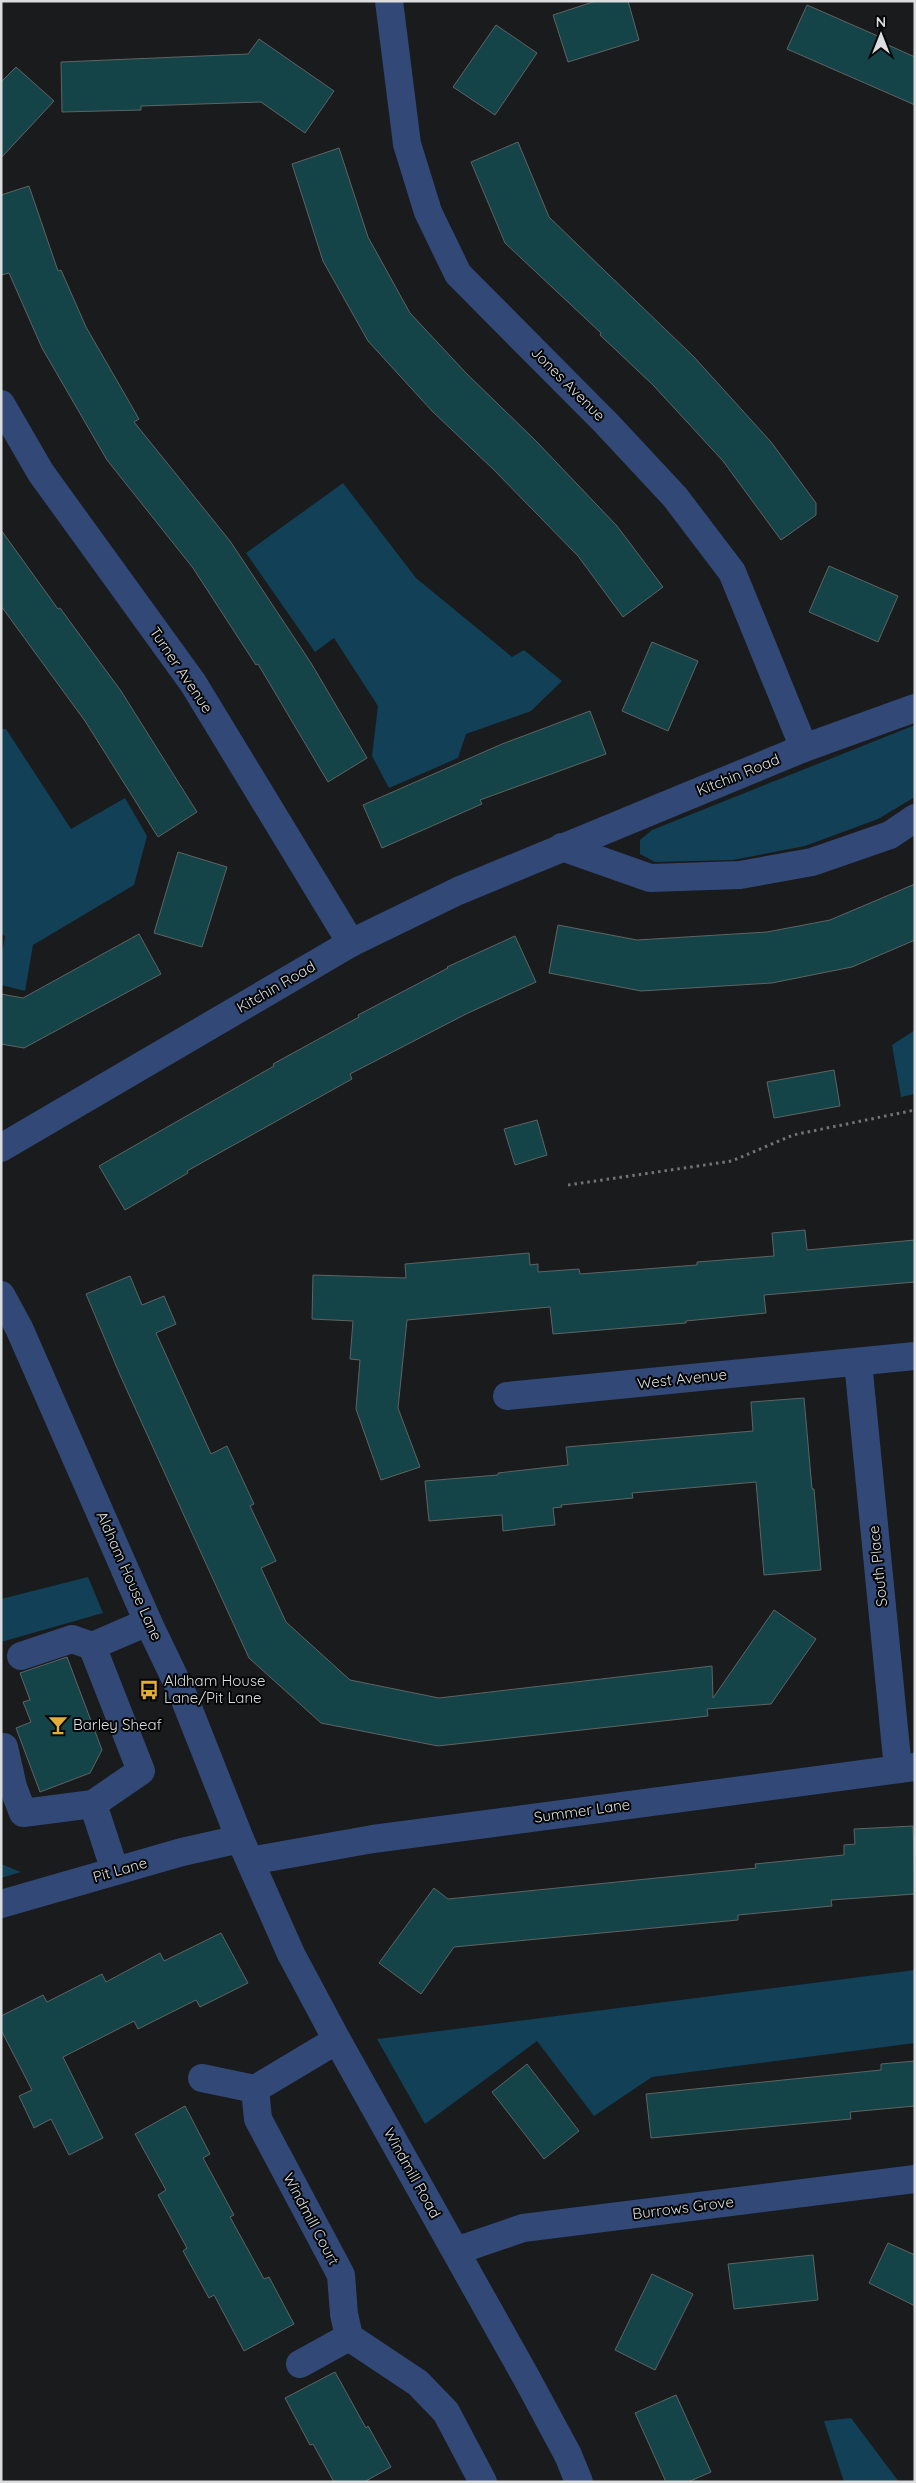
<svg xmlns="http://www.w3.org/2000/svg" width="916" height="2483" font-family="Quicksand,sans-serif">
	<style>
		.green { fill: #124057 }
		.building { fill: #154448; stroke: #5f6363 }
		.lines { fill: none; stroke-linecap: round; stroke-linejoin: round }
		.path { stroke: #727476; stroke-width: 3; stroke-dasharray: 2.5 4; stroke-linecap: butt }
		.minor { stroke: #324876; stroke-width: 28 }
		.labels { text-anchor: middle; stroke-width: 4; stroke-linejoin: round; paint-order: stroke }
		.street-label { font-size: 15px; fill: #dbddde; stroke: #050607 }
		.poi-label { font-size: 15px; fill: #dbddde; stroke: #050607; text-anchor: start }
	</style>
	<rect width="100%" height="100%" fill="#191b1d"/>
	<g class="green">
		<polygon points="343,483 416,578 512,657 524,650 562,681 531,711 466,734 458,758 389,788 372,756 378,706 334,638 315,652 246,553"/>
		<polygon points="915,725 915,797 878,819 805,846 733,860 655,862 640,854 640,840 652,830"/>
		<polygon points="1,729 6,729 71,829 125,798 147,836 134,885 33,945 25,991 1,985 1,959 5,936 1,934"/>
		<polygon points="915,1030 915,1094 901,1097 892,1045"/>
		<polygon points="88,1577 103,1613 1,1642 1,1599"/>
		<polygon points="1,1864 21,1872 1,1878"/>
		<polygon points="915,1970 915,2043 652,2077 594,2116 537,2041 425,2124 377,2039"/>
		<polygon points="851,2418 899,2482 844,2482 824,2421"/>
	</g>
	<g class="building">
		<polygon points="596,1 628,1 639,40 568,62 553,15"/>
		<polygon points="807,5 880,37 879,41 915,57 915,105 787,49"/>
		<polygon points="496,25 537,53 495,115 453,87"/>
		<polygon points="259,39 334,91 305,133 261,102 141,106 141,110 62,112 61,62 248,54"/>
		<polygon points="16,67 54,101 1,158 1,82"/>
		<polygon points="518,142 549,217 694,357 771,442 816,503 816,515 781,540 723,461 653,385 600,335 601,333 505,243 471,162"/>
		<polygon points="339,148 368,237 410,313 466,373 536,441 617,526 663,587 623,617 578,556 493,469 432,411 368,341 323,261 292,164"/>
		<polygon points="29,186 58,271 61,270 86,327 139,419 134,422 230,541 311,663 367,758 328,782 258,664 256,665 193,568 107,460 42,348 9,273 1,275 1,195"/>
		<polygon points="1,530 58,609 60,608 121,691 197,812 158,837 85,721 1,606"/>
		<polygon points="829,566 898,596 878,642 809,612"/>
		<polygon points="652,642 698,661 668,731 622,711"/>
		<polygon points="590,711 606,754 480,800 482,804 382,848 363,805 502,744"/>
		<polygon points="178,852 227,867 202,947 154,933"/>
		<polygon points="915,884 915,940 852,967 772,983 641,991 549,973 558,925 637,940 767,932 830,920"/>
		<polygon points="139,934 161,974 24,1048 1,1044 1,994 23,998"/>
		<polygon points="515,936 536,982 466,1014 350,1074 352,1079 187,1171 188,1173 125,1210 99,1166 274,1066 273,1064 359,1017 358,1015 448,968 447,967"/>
		<polygon points="834,1070 840,1106 774,1118 767,1082"/>
		<polygon points="537,1120 547,1155 515,1165 504,1129"/>
		<polygon points="805,1230 807,1250 915,1240 915,1282 764,1295 766,1313 686,1321 686,1323 553,1334 550,1307 407,1320 398,1408 420,1467 381,1480 356,1409 360,1360 350,1359 353,1321 312,1319 313,1275 406,1278 405,1264 529,1253 530,1265 538,1264 538,1272 579,1269 580,1274 697,1265 697,1262 774,1256 772,1233"/>
		<polygon points="130,1276 142,1305 164,1296 176,1324 156,1333 211,1454 227,1446 254,1504 250,1506 276,1561 261,1568 286,1622 350,1680 439,1698 712,1666 713,1698 774,1610 816,1639 771,1704 707,1709 708,1716 438,1746 321,1723 249,1658 120,1375 86,1294"/>
		<polygon points="804,1398 812,1489 814,1489 821,1570 764,1575 756,1482 632,1493 633,1498 561,1505 562,1507 553,1508 555,1525 534,1527 503,1531 502,1515 429,1521 425,1481 498,1475 498,1473 568,1465 566,1447 753,1431 751,1402"/>
		<polygon points="67,1657 102,1750 90,1773 40,1792 16,1728 31,1722 23,1702 30,1700 20,1673"/>
		<polygon points="913,1826 915,1894 831,1900 832,1906 738,1915 738,1920 454,1947 421,1994 379,1963 434,1888 448,1899 756,1868 755,1864 844,1855 844,1845 855,1844 854,1829"/>
		<polygon points="221,1933 248,1983 200,2007 196,2000 138,2029 134,2021 63,2057 103,2138 69,2155 51,2119 34,2128 19,2096 32,2090 1,2030 1,2016 43,1995 47,2002 102,1974 106,1982 160,1953 164,1961"/>
		<polygon points="915,2061 915,2106 850,2112 851,2119 651,2138 646,2094 881,2070 881,2064"/>
		<polygon points="527,2064 579,2131 544,2159 492,2092"/>
		<polygon points="185,2106 210,2154 203,2158 234,2215 230,2217 264,2279 269,2277 294,2324 244,2351 214,2295 209,2298 183,2251 187,2248 158,2195 166,2190 135,2134"/>
		<polygon points="888,2243 915,2255 915,2306 869,2283"/>
		<polygon points="813,2255 818,2300 734,2309 728,2264"/>
		<polygon points="652,2274 693,2294 655,2370 615,2350"/>
		<polygon points="335,2372 366,2428 368,2426 391,2467 364,2482 334,2482 313,2444 310,2445 285,2398"/>
		<polygon points="676,2395 711,2472 688,2482 666,2482 635,2413"/>
	</g>
	<g class="lines">
		<polyline class="path" points="568,1185 732,1161 793,1135 915,1110"/>
		<g class="minor">
			<polyline points="389,1 407,144 428,212 458,274 606,423 675,497 732,572 804,748"/>
			<polyline points="1,404 41,473 193,683 351,943"/>
			<polyline points="562,847 650,878 740,875 812,862 890,835 915,818"/>
			<polyline points="1,1148 351,943 458,891 804,748 915,708"/>
			<polyline points="1,1295 19,1328 148,1622 183,1695 240,1839 291,1954 337,2040 526,2377 568,2455 579,2482"/>
			<polyline points="858,1362 898,1769"/>
			<polyline points="507,1396 915,1356"/>
			<polyline points="21,1656 72,1639 92,1646"/>
			<polyline points="4,1747 13,1787 23,1813 93,1804"/>
			<polyline points="250,1861 373,1839 915,1767"/>
			<polyline points="115,1871 93,1804 141,1771 92,1646 148,1622"/>
			<polyline points="1,1904 182,1852 240,1839"/>
			<polyline points="337,2040 255,2089 258,2119 341,2275 344,2314 349,2337 418,2383 446,2412 483,2482"/>
			<polyline points="202,2078 255,2089"/>
			<polyline points="456,2251 523,2228 915,2179"/>
			<polyline points="300,2364 349,2337"/>
		</g>
	</g>
	<defs>
		<symbol id="bus-bare" viewBox="-9 -9 18 18"><path d="M-5-6H5V4H4V6H2V4H-2V6H-4V4H-5ZM-3.5-4V0h7V-4ZM-3.5 1.2v1.5H-2V1.2ZM2 1.2v1.5H3.5V1.2Z" fill="#e4ad35" stroke="#050607" stroke-width="2.5" paint-order="stroke"/></symbol>
		<symbol id="bar-bare" viewBox="-9 -9 18 18"><path d="M-6-5H6L.8 .8V4.5H3.5V6h-7V4.5H-.8V.8Z" fill="#e4ad35" stroke="#050607" stroke-width="2.5" paint-order="stroke"/></symbol>
	</defs>
	<g fill-rule="evenodd">
		<use href="#bus-bare" x="135" y="1676" width="28" height="28"/>
		<use href="#bar-bare" x="44" y="1711" width="28" height="28"/>
	</g>
	<g class="labels">
		<g class="street-label">
			<text transform="translate(568 384) rotate(45)" y="5">Jones Avenue</text>
			<text transform="translate(181 670) rotate(56)" y="5">Turner Avenue</text>
			<text transform="translate(738 775) rotate(-22)" y="5">Kitchin Road</text>
			<text transform="translate(276 987) rotate(-30)" y="5">Kitchin Road</text>
			<text transform="translate(682 1379) rotate(-6)" y="5">West Avenue</text>
			<text transform="translate(878 1566) rotate(-96)" y="5">South Place</text>
			<text transform="translate(129 1576) rotate(66)" y="5">Aldham House Lane</text>
			<text transform="translate(582 1811) rotate(-8)" y="5">Summer Lane</text>
			<text transform="translate(120 1870) rotate(-16)" y="5">Pit Lane</text>
			<text transform="translate(412 2173) rotate(61)" y="5">Windmill Road</text>
			<text transform="translate(683 2208) rotate(-7)" y="5">Burrows Grove</text>
			<text transform="translate(311 2219) rotate(62)" y="5">Windmill Court</text>
		</g>
		<g class="poi-label">
			<text x="164" y="1686">Aldham House<tspan x="164" dy="17">Lane/Pit Lane</tspan></text>
			<text x="73" y="1730">Barley Sheaf</text>
		</g>
	</g>
	<rect width="916" height="2483" fill="none" stroke="#dbddde" stroke-width="5"/>
	<g transform="translate(881 35)" stroke="#050607" stroke-width="4" paint-order="stroke">
	<path d="M0-4L9 19L0 12L-9 19Z" fill="#dbddde"/>
	<text y="-8" font-size="14" font-weight="bold" text-anchor="middle" fill="#dbddde">N</text>
	</g>
</svg>
